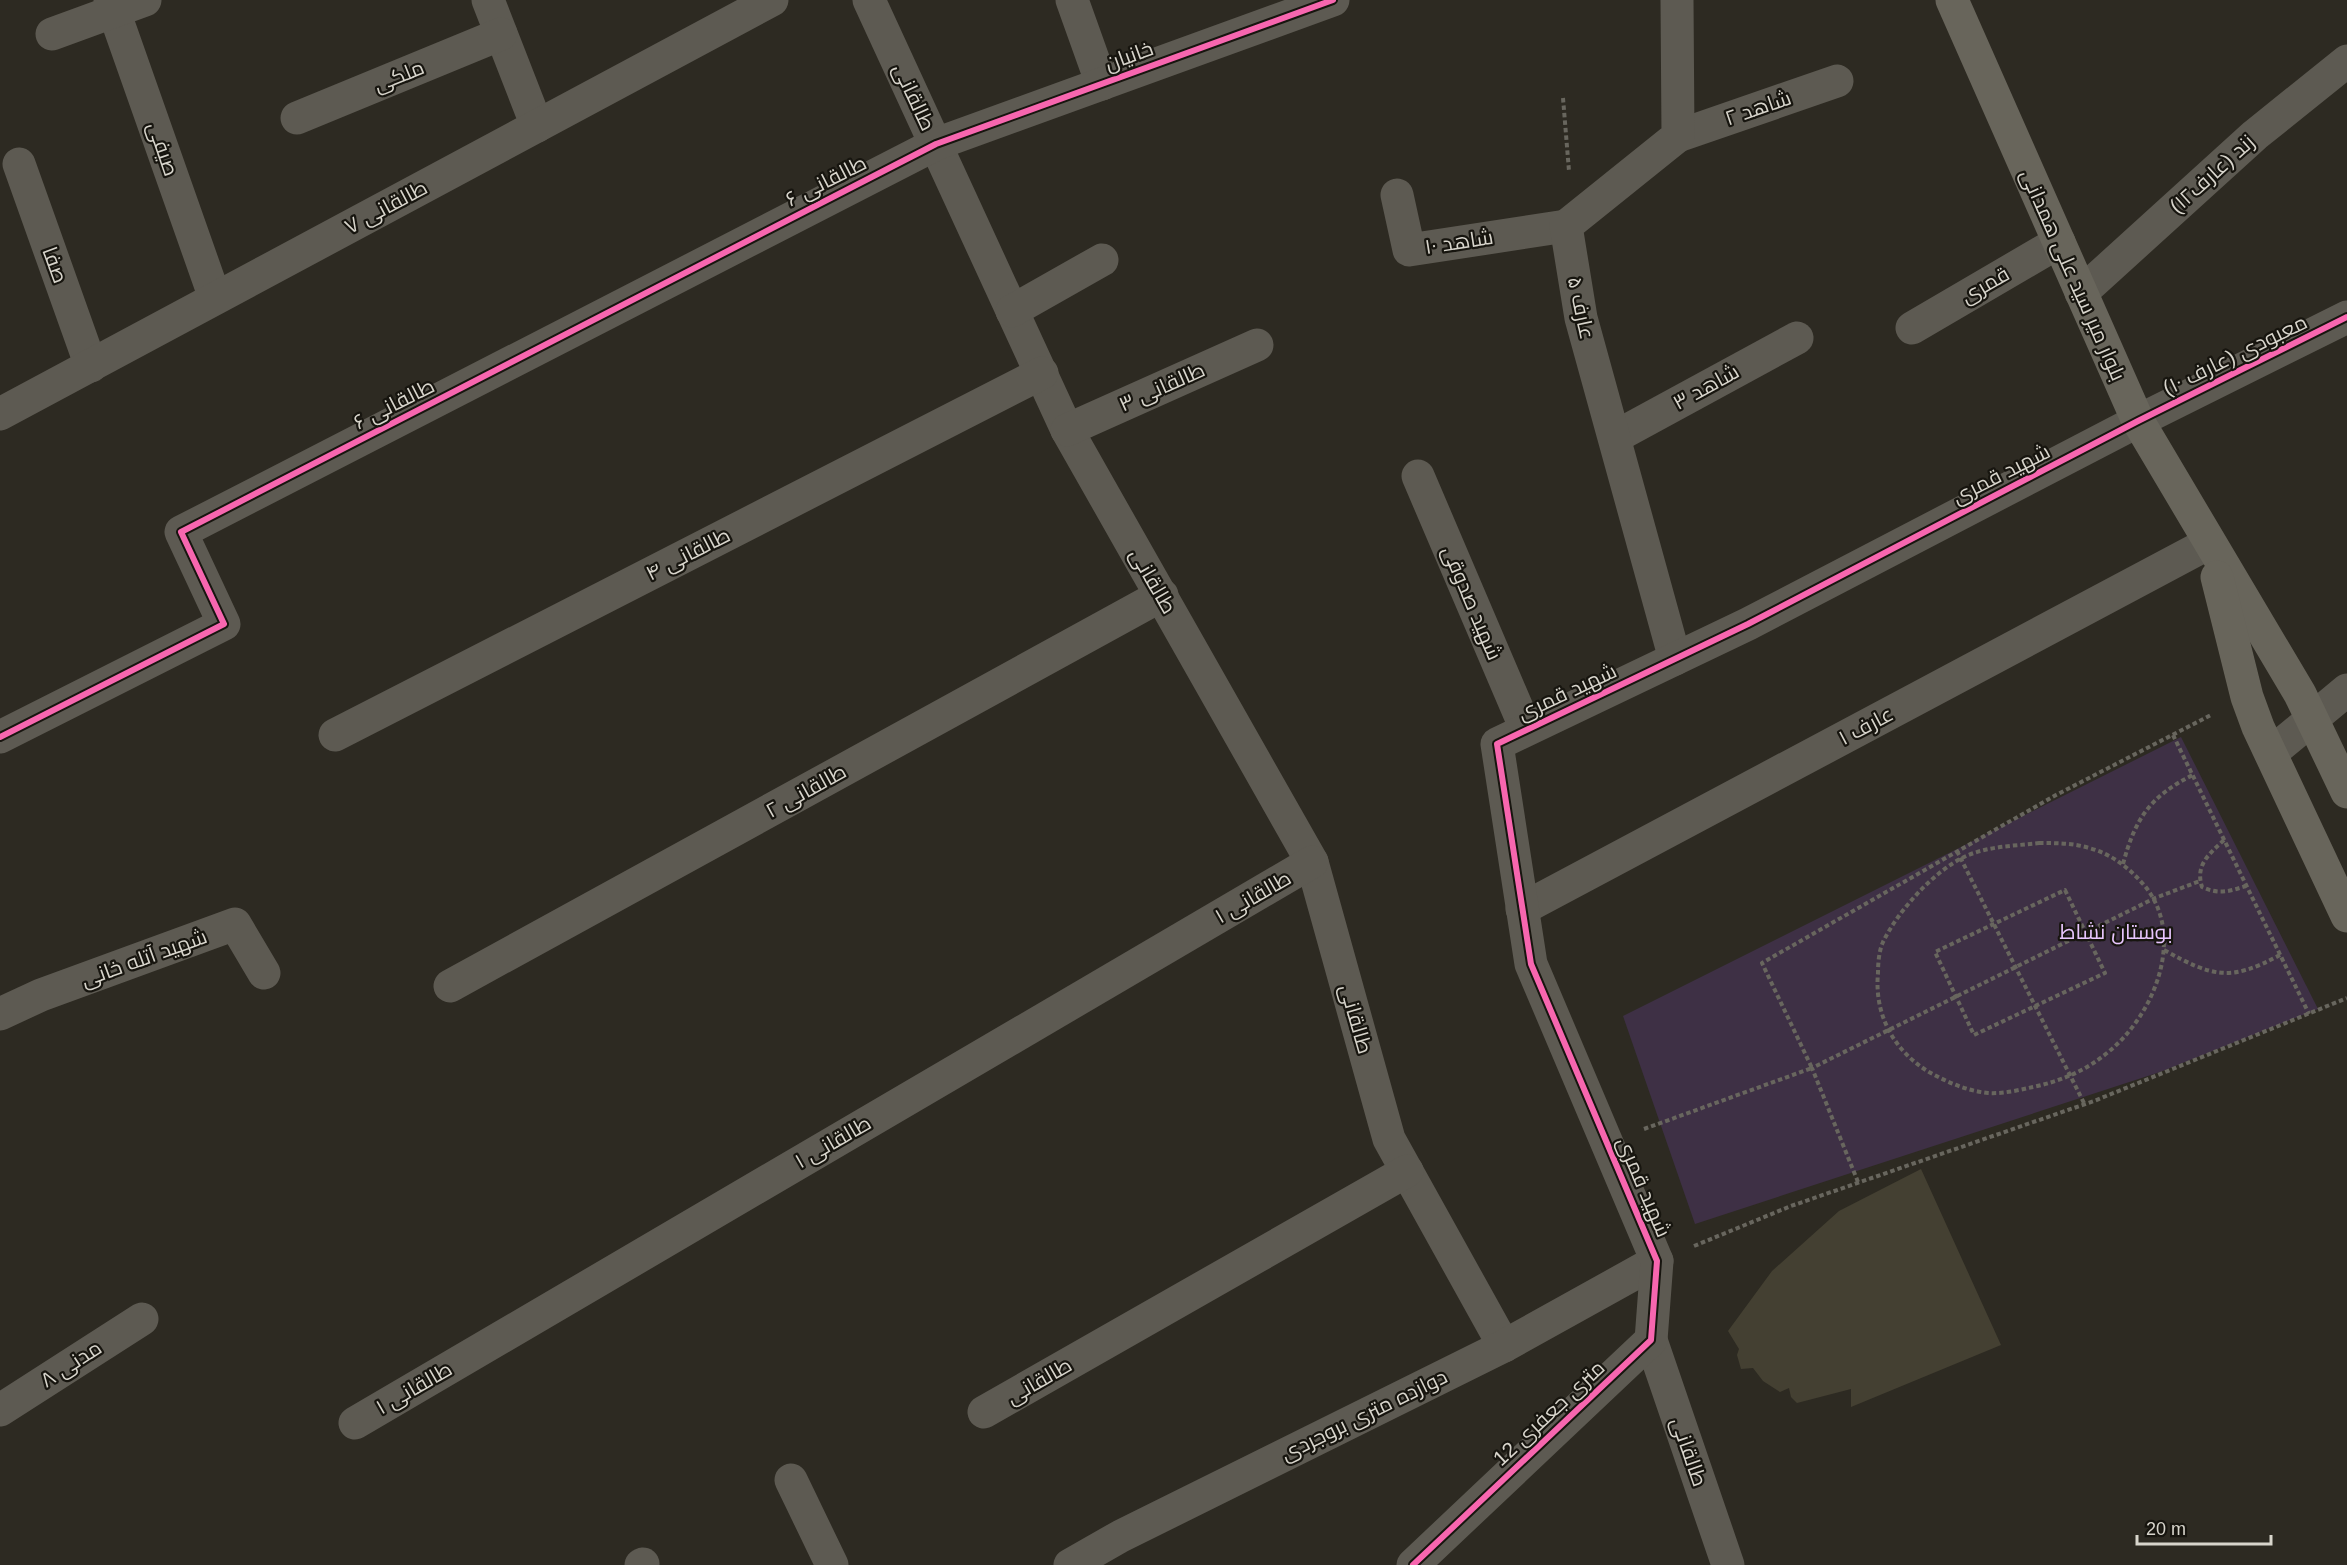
<svg xmlns="http://www.w3.org/2000/svg" width="2347" height="1565" font-family="Arial,Cairo,sans-serif">
	<style>
		.green { fill: #3e3045 }
		.building { fill: #444032 }
		.lines { fill: none; stroke-linecap: round; stroke-linejoin: round }
		.path { stroke: #68665e; stroke-width: 4; stroke-dasharray: 4.5 3; stroke-linecap: butt }
		.street { stroke: #5d5a52; stroke-width: 33 }
		.secondary { stroke: #68655b; stroke-width: 33 }
		.cycleway-casing { stroke: #17150f; stroke-width: 10 }
		.cycleway { stroke: #f766af; stroke-width: 6 }
		.labels { text-anchor: middle; stroke-width: 4.5; stroke-linejoin: round; paint-order: stroke }
		.street-label { font-size: 21px; fill: #d8d5cc; stroke: #17150f }
		.park-label { font-size: 21px; fill: #e8c6fe; stroke: #17150f }
	</style>
	<rect width="100%" height="100%" fill="#2d2a22"/>
	<polygon class="green" points="2181,737 2318,1009 2160,1072 1695,1224 1623,1016"/>
	<polygon class="building" points="1921,1169 2001,1345 1851,1407 1851,1389 1797,1403 1791,1397 1789,1388 1780,1392 1763,1381 1753,1368 1741,1369 1737,1355 1739,1349 1728,1331 1772,1271 1839,1211"/>
	<g class="lines">
		<g class="path">
			<polyline points="1563,98 1569,171"/>
			<polyline points="2173,735 2309,1014"/>
			<path d="M2224,840C2209,854 2195,865 2202,887C2219,895 2230,891 2246,886"/>
			<path d="M2039,843C2056,843 2073,843 2089,848C2112,854 2129,868 2144,885C2187,936 2154,1016 2107,1053C2085,1071 2061,1081 2033,1087C2019,1090 2003,1094 1988,1093C1967,1091 1947,1082 1929,1072C1894,1051 1874,1015 1878,973C1878,963 1879,951 1883,942C1898,911 1933,872 1964,857C1987,846 2014,846 2039,843Z"/>
			<polyline points="1957,851 2084,1103"/>
			<path d="M2123,864C2135,819 2150,796 2193,775"/>
			<polygon points="2065,890 2105,973 1974,1035 1935,952"/>
			<path d="M2164,950C2213,977 2230,982 2280,955"/>
			<polyline points="1644,1129 1812,1068 1762,963 2056,795 2211,715"/>
			<polyline points="1858,1182 1812,1068 2155,898 2200,881"/>
			<polyline points="1694,1246 1791,1206 2094,1101 2347,998"/>
		</g>
		<g class="street">
			<polyline points="110,0 215,298"/>
			<polyline points="488,0 537,126"/>
			<polyline points="869,0 1067,430 1312,862 1389,1139 1504,1346"/>
			<polyline points="1072,0 1102,84"/>
			<polyline points="52,34 145,0"/>
			<polyline points="297,118 501,34"/>
			<polyline points="1678,136 1837,81"/>
			<polyline points="19,164 91,366"/>
			<polyline points="1397,195 1409,250 1566,226"/>
			<polyline points="2081,293 2255,135 2347,61"/>
			<polyline points="1012,311 1102,260"/>
			<polyline points="1912,328 2059,242"/>
			<polyline points="0,414 772,0"/>
			<polyline points="1067,430 1257,345"/>
			<polyline points="1615,437 1797,338"/>
			<polyline points="1418,476 1526,729"/>
			<polyline points="1675,659 1581,318 1566,226 1678,136 1677,0"/>
			<polyline points="335,735 1042,373"/>
			<polyline points="0,737 224,624 181,532 936,144 1333,0"/>
			<polyline points="2271,753 2347,690"/>
			<polyline points="1522,909 2209,543"/>
			<polyline points="450,986 1162,595"/>
			<polyline points="0,1014 41,995 235,924 264,973"/>
			<polyline points="1651,1340 1728,1565"/>
			<polyline points="0,1410 142,1319"/>
			<polyline points="984,1412 1407,1171"/>
			<polyline points="355,1423 1312,862"/>
			<polyline points="791,1480 832,1565"/>
			<polyline points="641,1565 643,1564"/>
			<polyline points="1070,1565 1121,1536 1504,1346 1657,1261"/>
			<polyline points="1413,1565 1651,1340 1657,1261 1531,964 1497,744 1748,624 2138,421 2347,317"/>
		</g>
		<g class="secondary">
			<polyline points="1952,0 2138,421 2300,694 2347,792"/>
			<polyline points="2217,577 2247,697 2258,727 2347,916"/>
		</g>
		<defs>
			<g id="cycleway">
				<polyline points="0,737 224,624 181,532 936,144 1333,0"/>
				<polyline points="1413,1565 1651,1340 1657,1261 1531,964 1497,744 1748,624 2138,421 2347,317"/>
			</g>
		</defs>
		<use href="#cycleway" class="cycleway-casing"/>
		<use href="#cycleway" class="cycleway"/>
	</g>
	<g class="labels">
		<g class="street-label">
			<text transform="translate(1129 56) rotate(-20)" y="7">خانیان</text>
			<text transform="translate(399 76) rotate(-22)" y="7">ملکی</text>
			<text transform="translate(914 97) rotate(65)" y="7">طالقانی</text>
			<text transform="translate(1758 108) rotate(-19)" y="7">شاهد ۲</text>
			<text transform="translate(163 149) rotate(71)" y="7">صیفی</text>
			<text transform="translate(2212 174) rotate(-42)" y="7">زند (عارف۱۲)</text>
			<text transform="translate(826 181) rotate(-27)" y="7">طالقانی ۶</text>
			<text transform="translate(386 207) rotate(-28)" y="7">طالقانی ۷</text>
			<text transform="translate(1459 242) rotate(-9)" y="7">شاهد ۱۰</text>
			<text transform="translate(55 265) rotate(70)" y="7">صفا</text>
			<text transform="translate(2073 275) rotate(66)" y="7">بلوار میر سید علی همدانی</text>
			<text transform="translate(1985 285) rotate(-30)" y="7">قمری</text>
			<text transform="translate(1581 308) rotate(78)" y="7">عارف ۵</text>
			<text transform="translate(2235 355) rotate(-26)" y="7">معبودی (عارف ۱۰)</text>
			<text transform="translate(1162 387) rotate(-24)" y="7">طالقانی ۳</text>
			<text transform="translate(1706 387) rotate(-29)" y="7">شاهد ۳</text>
			<text transform="translate(394 404) rotate(-27)" y="7">طالقانی ۶</text>
			<text transform="translate(2001 474) rotate(-27)" y="7">شهید قمری</text>
			<text transform="translate(688 554) rotate(-27)" y="7">طالقانی ۴</text>
			<text transform="translate(1153 581) rotate(60)" y="7">طالقانی</text>
			<text transform="translate(1472 603) rotate(67)" y="7">شهید صدوقی</text>
			<text transform="translate(1567 692) rotate(-25)" y="7">شهید قمری</text>
			<text transform="translate(1866 726) rotate(-28)" y="7">عارف ۱</text>
			<text transform="translate(806 791) rotate(-29)" y="7">طالقانی ۲</text>
			<text transform="translate(1253 897) rotate(-30)" y="7">طالقانی ۱</text>
			<text transform="translate(144 958) rotate(-20)" y="7">شهید آتله خانی</text>
			<text transform="translate(1356 1019) rotate(74)" y="7">طالقانی</text>
			<text transform="translate(833 1142) rotate(-30)" y="7">طالقانی ۱</text>
			<text transform="translate(1644 1187) rotate(67)" y="7">شهید قمری</text>
			<text transform="translate(71 1364) rotate(-33)" y="7">مدنی ۸</text>
			<text transform="translate(1039 1381) rotate(-30)" y="7">طالقانی</text>
			<text transform="translate(414 1388) rotate(-30)" y="7">طالقانی ۱</text>
			<text transform="translate(1549 1413) rotate(-43)" y="7">12 متری جعفری</text>
			<text transform="translate(1364 1415) rotate(-26)" y="7">دوازده متری بروجردی</text>
			<text transform="translate(1689 1452) rotate(71)" y="7">طالقانی</text>
		</g>
		<g class="park-label">
			<text x="2116" y="939">بوستان نشاط</text>
		</g>
	</g>
	<path d="M2137 1535v9h134v-9" fill="none" stroke="#d8d5cc" stroke-width="3"/>
	<text x="2146" y="1535" font-size="18" fill="#d8d5cc" stroke="#17150f" stroke-width="4.5" paint-order="stroke">20 m</text>
</svg>
